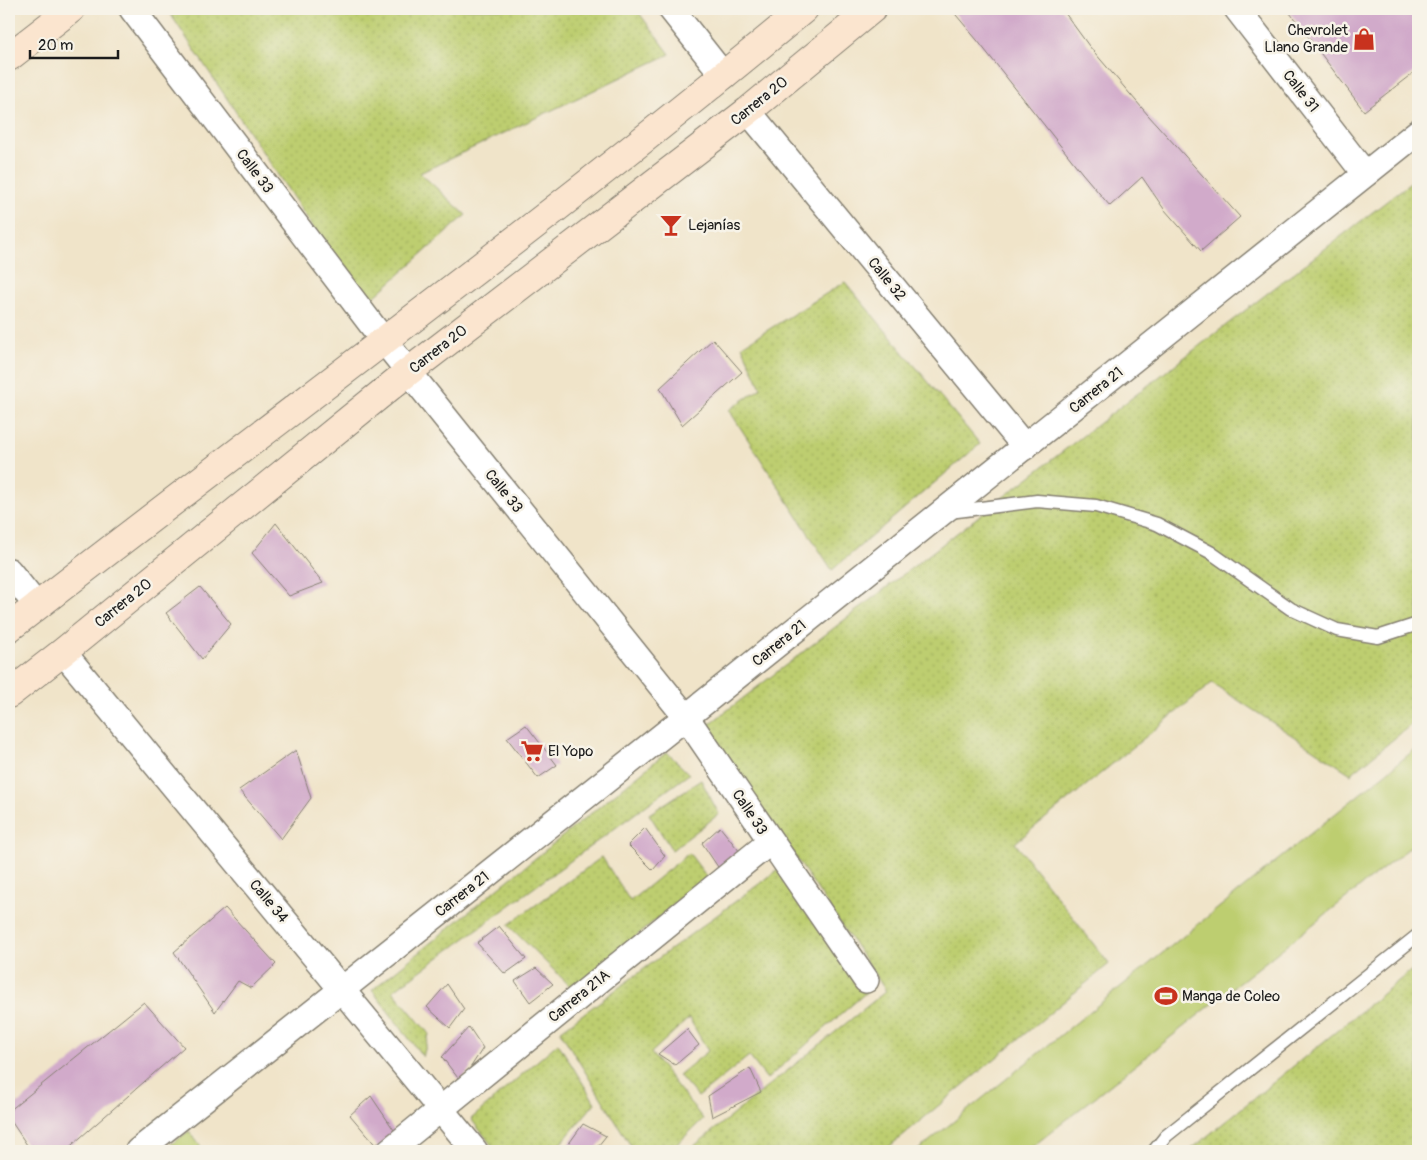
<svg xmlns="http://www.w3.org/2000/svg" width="1427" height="1160" font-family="Pangolin,sans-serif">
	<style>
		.grass { fill: url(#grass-dots); stroke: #6c7546 }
		.park { fill: #bdce70; stroke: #6c7546 }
		.building { fill: #d1aaca }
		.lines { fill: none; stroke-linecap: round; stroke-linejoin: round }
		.lane-casing { stroke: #868072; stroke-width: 15 }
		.street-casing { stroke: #868072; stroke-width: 28 }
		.secondary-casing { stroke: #868072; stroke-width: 30 }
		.lane { stroke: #fff; stroke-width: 12 }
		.street { stroke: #fff; stroke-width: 25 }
		.secondary { stroke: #fbe5cf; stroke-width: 28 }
		.labels { text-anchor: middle; stroke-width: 5; stroke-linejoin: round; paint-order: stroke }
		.poi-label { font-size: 15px; fill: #1c1c1c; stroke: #f7f3e8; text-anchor: start }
		.street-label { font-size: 15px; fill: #1c1c1c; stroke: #f7f3e8 }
	</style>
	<defs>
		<pattern id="grass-dots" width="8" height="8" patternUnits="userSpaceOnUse" patternTransform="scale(1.25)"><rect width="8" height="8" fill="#bdce70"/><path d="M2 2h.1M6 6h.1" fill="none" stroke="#a2b060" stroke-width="1.8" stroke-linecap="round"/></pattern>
	</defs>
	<rect width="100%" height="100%" fill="#f7f3e8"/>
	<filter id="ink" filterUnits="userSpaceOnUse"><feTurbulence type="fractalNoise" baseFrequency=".02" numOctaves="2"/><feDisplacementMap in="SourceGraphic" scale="10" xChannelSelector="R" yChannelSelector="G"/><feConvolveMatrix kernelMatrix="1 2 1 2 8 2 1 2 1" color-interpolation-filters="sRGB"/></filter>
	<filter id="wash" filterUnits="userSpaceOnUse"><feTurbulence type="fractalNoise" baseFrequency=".0096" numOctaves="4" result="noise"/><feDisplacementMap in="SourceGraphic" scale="20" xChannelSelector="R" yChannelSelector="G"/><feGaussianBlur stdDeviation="1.12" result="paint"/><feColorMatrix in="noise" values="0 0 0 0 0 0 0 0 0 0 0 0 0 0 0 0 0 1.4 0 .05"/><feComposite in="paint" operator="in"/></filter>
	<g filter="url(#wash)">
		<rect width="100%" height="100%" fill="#f0e4c9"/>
		<g class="grass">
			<polygon points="167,9 636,9 670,54 420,173 466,215 365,305"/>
			<polygon points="1418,177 1418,719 1351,774 1212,683 1015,843 1109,964 884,1151 688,1151 886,991 707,726"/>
			<polygon points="845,282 980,444 832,570 729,410 761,388 742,346"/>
			<polygon points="667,752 689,774 393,991 429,1034 423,1057 372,990"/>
			<polygon points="701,780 719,814 672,850 649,814"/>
			<polygon points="689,853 707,877 573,989 508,925 602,857 630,901"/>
			<polygon points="782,867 870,989 767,1079 749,1056 698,1097 679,1075 708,1051 689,1018 651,1053 703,1119 670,1151 634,1151 560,1031"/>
			<polygon points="1418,965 1418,1151 1189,1151"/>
			<polygon points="558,1043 595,1103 558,1147 561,1151 496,1151 471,1119"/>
		</g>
		<g class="park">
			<polygon points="1418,747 1418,841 1027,1151 917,1151"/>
			<polygon points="189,1131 204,1151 162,1151"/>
		</g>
		<g id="blocks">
			<g class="building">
				<polygon points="951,9 1062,9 1089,46 1148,115 1240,217 1201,251 1164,209 1142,177 1110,206 1082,173 977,40"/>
				<polygon points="1287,9 1418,9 1418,69 1364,111"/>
				<polygon points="713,339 742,372 682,425 660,388"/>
				<polygon points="276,523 323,583 289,596 252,553"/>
				<polygon points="200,587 231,624 202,659 166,613"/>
				<polygon points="526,725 557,765 538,778 507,738"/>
				<polygon points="296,750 311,798 281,839 239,790"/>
				<polygon points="720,827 740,852 720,870 702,843"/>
				<polygon points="645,828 665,856 653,870 628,845"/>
				<polygon points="225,908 276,964 251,988 238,981 215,1012 174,952"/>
				<polygon points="499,926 526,959 505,974 477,943"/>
				<polygon points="536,968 553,984 530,1002 515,981"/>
				<polygon points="447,984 464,1009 450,1028 427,1007"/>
				<polygon points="144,1002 184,1047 65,1151 31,1151 9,1118 9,1111"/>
				<polygon points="469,1027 483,1048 461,1082 442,1057"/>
				<polygon points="687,1029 699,1045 675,1065 658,1054"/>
				<polygon points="750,1068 761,1092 712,1117 708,1096"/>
				<polygon points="371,1096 396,1133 378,1148 350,1115"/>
				<polygon points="583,1124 606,1136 594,1151 568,1151 565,1149"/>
			</g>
		</g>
	</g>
	<g filter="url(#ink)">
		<use href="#blocks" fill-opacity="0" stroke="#868072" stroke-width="1"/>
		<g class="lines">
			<defs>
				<g id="lane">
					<polyline points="949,512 1037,501 1096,506 1157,524 1210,552 1291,609 1337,630 1378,637 1418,624"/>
					<polyline points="1154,1151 1166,1136 1418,935"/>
				</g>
				<g id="street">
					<polyline points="132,9 384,341 686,717 866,980"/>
					<polyline points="671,9 724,76"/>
					<polyline points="1237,9 1365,174"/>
					<polyline points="748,111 1025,447"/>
					<polyline points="9,571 37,606"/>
					<polyline points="63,652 475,1151"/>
					<polyline points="138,1151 686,717 1418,132"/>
					<polyline points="389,1151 770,842"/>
				</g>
				<g id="secondary">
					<polyline points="9,57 71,9"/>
					<path d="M9,628C274,421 546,224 804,9"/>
					<polyline points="9,694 63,652 408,372 748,111 872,9"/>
				</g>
			</defs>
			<use href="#lane" class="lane-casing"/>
			<use href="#street" class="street-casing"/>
			<use href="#secondary" class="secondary-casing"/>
			<use href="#lane" class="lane"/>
			<use href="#street" class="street"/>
			<use href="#secondary" class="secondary"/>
		</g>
	</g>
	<defs>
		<symbol id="shop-bare" viewBox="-9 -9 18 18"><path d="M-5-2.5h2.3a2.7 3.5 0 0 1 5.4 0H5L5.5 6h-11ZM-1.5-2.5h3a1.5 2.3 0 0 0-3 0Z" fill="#c8321e" stroke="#f7f3e8" stroke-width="2.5" paint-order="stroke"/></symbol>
		<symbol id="bar-bare" viewBox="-9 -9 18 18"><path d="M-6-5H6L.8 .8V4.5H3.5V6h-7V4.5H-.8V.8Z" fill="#c8321e" stroke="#f7f3e8" stroke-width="2.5" paint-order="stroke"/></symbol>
		<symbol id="supermarket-bare" viewBox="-9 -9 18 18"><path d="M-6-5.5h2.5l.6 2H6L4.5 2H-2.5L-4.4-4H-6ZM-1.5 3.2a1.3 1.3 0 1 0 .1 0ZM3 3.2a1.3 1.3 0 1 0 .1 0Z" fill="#c8321e" stroke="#f7f3e8" stroke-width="2.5" paint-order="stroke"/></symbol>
		<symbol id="stadium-bare" viewBox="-9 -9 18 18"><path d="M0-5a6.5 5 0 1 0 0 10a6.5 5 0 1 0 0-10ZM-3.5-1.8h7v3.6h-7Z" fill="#c8321e" stroke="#f7f3e8" stroke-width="2.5" paint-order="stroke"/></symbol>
	</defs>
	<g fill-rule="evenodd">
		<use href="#shop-bare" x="1348" y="23" width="32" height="32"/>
		<use href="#bar-bare" x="655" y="209" width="32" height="32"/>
		<use href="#supermarket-bare" x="516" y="735" width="32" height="32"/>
		<use href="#stadium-bare" x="1150" y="980" width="32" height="32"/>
	</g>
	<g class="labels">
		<g class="poi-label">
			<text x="1348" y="35" text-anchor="end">Chevrolet<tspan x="1348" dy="17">Llano Grande</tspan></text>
			<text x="688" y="230">Lejanías</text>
			<text x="548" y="756">El Yopo</text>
			<text x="1182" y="1001">Manga de Coleo</text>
		</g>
		<g class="street-label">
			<text transform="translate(1301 91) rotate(52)" y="5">Calle 31</text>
			<text transform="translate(759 101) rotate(-39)" y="5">Carrera 20</text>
			<text transform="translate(255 171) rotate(53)" y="5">Calle 33</text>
			<text transform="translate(887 279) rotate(51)" y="5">Calle 32</text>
			<text transform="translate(438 349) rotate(-38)" y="5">Carrera 20</text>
			<text transform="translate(1096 390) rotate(-39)" y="5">Carrera 21</text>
			<text transform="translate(504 491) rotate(51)" y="5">Calle 33</text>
			<text transform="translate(123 603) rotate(-39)" y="5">Carrera 20</text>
			<text transform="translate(779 643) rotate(-39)" y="5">Carrera 21</text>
			<text transform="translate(750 812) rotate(56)" y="5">Calle 33</text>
			<text transform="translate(462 894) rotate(-38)" y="5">Carrera 21</text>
			<text transform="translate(269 901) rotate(50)" y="5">Calle 34</text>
			<text transform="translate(579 996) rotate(-39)" y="5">Carrera 21A</text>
		</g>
	</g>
	<rect width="1427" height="1160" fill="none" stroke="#f7f3e8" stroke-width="30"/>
	<path d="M30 50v8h88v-8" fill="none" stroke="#1c1c1c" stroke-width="2.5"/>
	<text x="38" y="50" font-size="15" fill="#1c1c1c" stroke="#f7f3e8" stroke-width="4" paint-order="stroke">20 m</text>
</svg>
